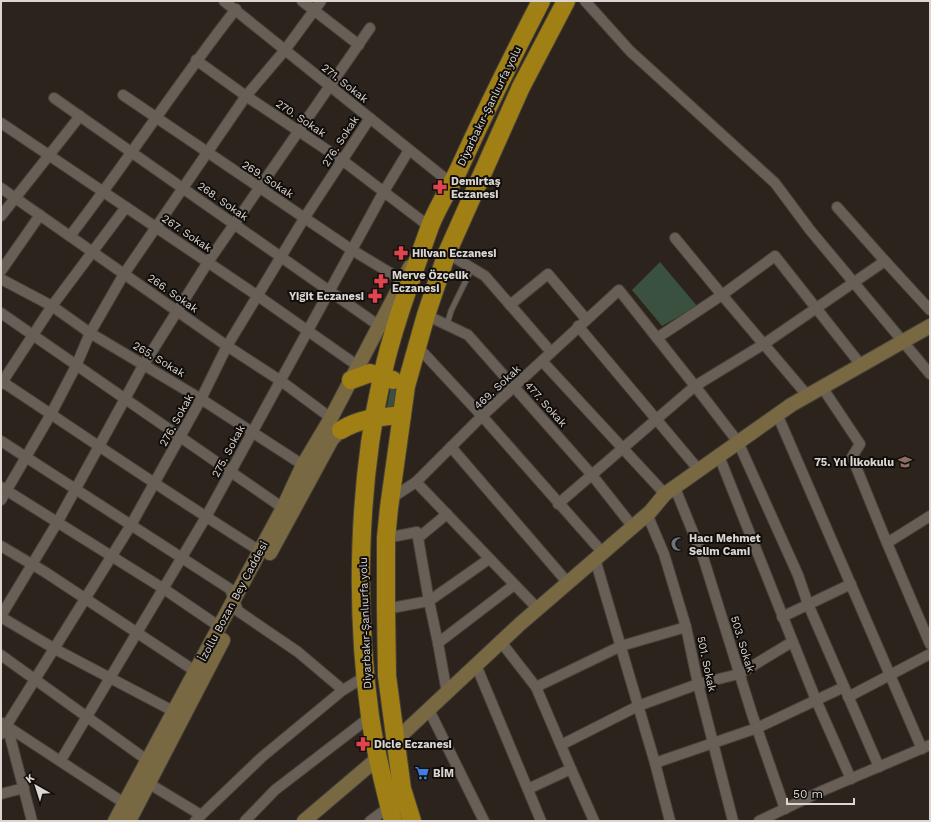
<svg xmlns="http://www.w3.org/2000/svg" width="931" height="822" font-family="'Work Sans',sans-serif">
	<style>
		.green { fill: #3a513f }
		.lines { fill: none; stroke-linecap: round; stroke-linejoin: round }
		.lane-casing { stroke: #47413b; stroke-width: 7 }
		.street-casing { stroke: #47413b; stroke-width: 12 }
		.secondary-casing { stroke: #47413b; stroke-width: 16 }
		.highway-casing { stroke: #47413b; stroke-width: 20 }
		.lane { stroke: #685f57; stroke-width: 5 }
		.street { stroke: #685f57; stroke-width: 10 }
		.secondary { stroke: #796943; stroke-width: 14 }
		.highway { stroke: #a07f14; stroke-width: 18 }
		.labels { text-anchor: middle; stroke-width: 4; stroke-linejoin: round; paint-order: stroke }
		.street-label { font-size: 11px; fill: #dbd6d2; stroke: #100d0a }
		.poi-label { font-size: 11px; font-weight: bold; fill: #dbd6d2; stroke: #100d0a; text-anchor: start }
	</style>
	<rect width="100%" height="100%" fill="#2b231c"/>
	<g class="green">
		<polygon points="660,262 697,306 662,326 632,290"/>
		<polygon points="391,386 398,388 397,408 386,411"/>
	</g>
	<g class="lines">
		<defs>
			<polyline id="lane" points="447,325 451,311 472,268"/>
			<g id="street">
				<polyline points="224,1 452,184"/>
				<polyline points="302,1 359,45"/>
				<polyline points="585,1 630,51 775,183 810,230 930,374"/>
				<polyline points="196,60 246,96 342,160 430,227"/>
				<polyline points="123,95 352,250 402,280"/>
				<polyline points="54,98 378,325"/>
				<polyline points="1,123 258,296 358,366"/>
				<polyline points="1,188 227,346 281,381 331,418"/>
				<polyline points="837,207 885,261"/>
				<polyline points="1,216 80,116"/>
				<path d="M70,236C127,162 178,83 236,9"/>
				<polyline points="675,238 722,295 775,256 861,365"/>
				<polyline points="447,253 485,276 551,352"/>
				<polyline points="1,271 40,215"/>
				<polyline points="1,279 52,306 90,333 201,399 303,465"/>
				<polyline points="510,305 548,274 586,319"/>
				<polyline points="1,313 283,508"/>
				<polyline points="426,315 468,335 592,475 633,527"/>
				<polyline points="578,326 698,469"/>
				<polyline points="657,338 722,295 807,395"/>
				<polyline points="417,346 482,416 603,553"/>
				<polyline points="542,361 665,494"/>
				<path d="M1,381C87,438 172,496 260,551"/>
				<polyline points="1,384 52,306 126,207"/>
				<polyline points="822,387 860,444 852,457 887,543 930,516"/>
				<polyline points="777,414 922,749"/>
				<polyline points="1,441 230,589 238,611 298,652 343,690"/>
				<polyline points="451,447 568,583"/>
				<polyline points="719,456 816,700 851,779"/>
				<polyline points="416,482 538,609"/>
				<polyline points="1,487 164,589 220,627"/>
				<polyline points="675,488 703,557 752,714 785,809"/>
				<polyline points="390,499 416,482 482,416 619,290 695,386 558,504"/>
				<polyline points="1,500 51,414 76,366 90,333 124,274 246,96 285,50 321,1"/>
				<polyline points="647,514 664,554 686,627 698,684 733,821"/>
				<polyline points="418,538 447,514"/>
				<polyline points="887,543 930,644"/>
				<polyline points="1,546 45,572 195,671"/>
				<polyline points="595,559 655,763 670,821"/>
				<polyline points="386,609 429,601 417,532 386,538"/>
				<polyline points="1,616 57,523 144,364 208,262 370,28"/>
				<polyline points="1,617 55,649 173,711"/>
				<polyline points="782,617 851,584"/>
				<polyline points="501,642 536,687 571,769 528,789"/>
				<polyline points="438,643 429,601 489,559"/>
				<polyline points="1,655 147,760"/>
				<polyline points="476,665 541,821"/>
				<polyline points="536,687 621,646 686,627"/>
				<polyline points="447,693 438,643 514,585"/>
				<polyline points="848,697 930,654"/>
				<polyline points="429,710 484,821"/>
				<polyline points="2,723 124,803"/>
				<polyline points="7,725 32,821"/>
				<polyline points="1,734 131,525 201,399 227,346 305,217 370,118"/>
				<polyline points="561,745 638,706 698,684 739,674 792,642"/>
				<polyline points="61,760 206,517 383,193 409,150"/>
				<polyline points="655,763 757,728 844,687"/>
				<polyline points="879,767 808,604 798,575 738,442 695,386 764,344 885,261 930,310"/>
				<polyline points="571,769 594,821"/>
				<polyline points="148,783 201,815"/>
				<polyline points="1,794 24,788"/>
				<polyline points="195,821 262,757 343,690 366,676"/>
				<polyline points="245,821 275,790 370,717"/>
				<polyline points="370,821 389,807"/>
				<polyline points="759,821 824,790 930,745"/>
			</g>
			<g id="secondary">
				<polyline points="270,553 332,439 341,430"/>
				<polyline points="396,740 520,624 650,512 665,494 791,405 930,326"/>
				<polyline points="115,821 283,508 303,465 331,418 410,267"/>
				<polyline points="129,821 223,640"/>
				<polyline points="304,821 377,759"/>
			</g>
			<g id="highway">
				<polyline points="351,380 370,373 393,380"/>
				<path d="M341,430C361,418 380,417 402,415"/>
				<path d="M393,821C384,786 375,751 370,716C355,608 358,484 382,377C393,326 412,278 429,229C436,209 449,190 458,171C484,114 512,57 541,1"/>
				<polyline points="412,821 402,789 387,676 386,609 386,538 389,508 406,386 426,315 447,253 521,87 566,1"/>
			</g>
		</defs>
		<use href="#lane" class="lane-casing"/>
		<use href="#street" class="street-casing"/>
		<use href="#secondary" class="secondary-casing"/>
		<use href="#highway" class="highway-casing"/>
		<use href="#lane" class="lane"/>
		<use href="#street" class="street"/>
		<use href="#secondary" class="secondary"/>
		<use href="#highway" class="highway"/>
	</g>
	<defs>
		<symbol id="pharmacy-bare" viewBox="-9 -9 18 18"><path d="M-2-6h4v4h4v4h-4v4h-4v-4h-4v-4h4Z" fill="#e0444e" stroke="#100d0a" stroke-width="2.5" paint-order="stroke"/></symbol>
		<symbol id="school-bare" viewBox="-9 -9 18 18"><path d="M0-5L7-2L0 1L-7-2ZM-4 1L0 2.5L4 1V4Q0 6-4 4Z" fill="#8d6e63" stroke="#100d0a" stroke-width="2.5" paint-order="stroke"/></symbol>
		<symbol id="mosque-bare" viewBox="-9 -9 18 18"><path d="M3.5-4.9A6 6 0 1 0 3.5 4.9A5 5 0 1 1 3.5-4.9Z" fill="#6b7280" stroke="#100d0a" stroke-width="2.5" paint-order="stroke"/></symbol>
		<symbol id="supermarket-bare" viewBox="-9 -9 18 18"><path d="M-6-5.5h2.5l.6 2H6L4.5 2H-2.5L-4.4-4H-6ZM-1.5 3.2a1.3 1.3 0 1 0 .1 0ZM3 3.2a1.3 1.3 0 1 0 .1 0Z" fill="#3f7fe0" stroke="#100d0a" stroke-width="2.5" paint-order="stroke"/></symbol>
	</defs>
	<g fill-rule="evenodd">
		<use href="#pharmacy-bare" x="430" y="177" width="20" height="20"/>
		<use href="#pharmacy-bare" x="391" y="243" width="20" height="20"/>
		<use href="#pharmacy-bare" x="371" y="271" width="20" height="20"/>
		<use href="#pharmacy-bare" x="365" y="286" width="20" height="20"/>
		<use href="#school-bare" x="895" y="452" width="20" height="20"/>
		<use href="#mosque-bare" x="668" y="534" width="20" height="20"/>
		<use href="#pharmacy-bare" x="353" y="734" width="20" height="20"/>
		<use href="#supermarket-bare" x="412" y="763" width="20" height="20"/>
	</g>
	<g class="labels">
		<g class="street-label">
			<text transform="translate(345 83) rotate(38)" y="4">271. Sokak</text>
			<text transform="translate(489 106) rotate(-64)" y="4">Diyarbakır-Şanlıurfa yolu</text>
			<text transform="translate(301 118) rotate(34)" y="4">270. Sokak</text>
			<text transform="translate(340 141) rotate(-57)" y="4">276. Sokak</text>
			<text transform="translate(268 179) rotate(33)" y="4">269. Sokak</text>
			<text transform="translate(223 201) rotate(35)" y="4">268. Sokak</text>
			<text transform="translate(187 233) rotate(34)" y="4">267. Sokak</text>
			<text transform="translate(173 293) rotate(35)" y="4">266. Sokak</text>
			<text transform="translate(159 359) rotate(31)" y="4">265. Sokak</text>
			<text transform="translate(497 387) rotate(-43)" y="4">469. Sokak</text>
			<text transform="translate(546 404) rotate(48)" y="4">477. Sokak</text>
			<text transform="translate(176 420) rotate(-61)" y="4">276. Sokak</text>
			<text transform="translate(228 451) rotate(-62)" y="4">275. Sokak</text>
			<text transform="translate(233 601) rotate(-62)" y="4">İzollu Bozan Bey Caddesi</text>
			<text transform="translate(365 623) rotate(-92)" y="4">Diyarbakır-Şanlıurfa yolu</text>
			<text transform="translate(743 644) rotate(73)" y="4">503. Sokak</text>
			<text transform="translate(707 664) rotate(78)" y="4">501. Sokak</text>
		</g>
		<g class="poi-label">
			<text x="451" y="185">Demirtaş<tspan x="451" dy="13">Eczanesi</tspan></text>
			<text x="412" y="257">Hilvan Eczanesi</text>
			<text x="392" y="279">Merve Özçelik<tspan x="392" dy="13">Eczanesi</tspan></text>
			<text x="364" y="300" text-anchor="end">Yiğit Eczanesi</text>
			<text x="894" y="466" text-anchor="end">75. Yıl İlkokulu</text>
			<text x="689" y="542">Hacı Mehmet<tspan x="689" dy="13">Selim Cami</tspan></text>
			<text x="374" y="748">Dicle Eczanesi</text>
			<text x="433" y="777">BİM</text>
		</g>
	</g>
	<rect width="931" height="822" fill="none" stroke="#dbd6d2" stroke-width="4"/>
	<g transform="translate(36 786) rotate(321)" stroke="#100d0a" stroke-width="3" paint-order="stroke">
	<path d="M0-3L7 15L0 10L-7 15Z" fill="#dbd6d2"/>
	<text y="-6" font-size="11" font-weight="bold" text-anchor="middle" fill="#dbd6d2">K</text>
	</g>
	<path d="M787 798v6h67v-6" fill="none" stroke="#dbd6d2" stroke-width="2"/>
	<text x="793" y="798" font-size="12" fill="#dbd6d2" stroke="#100d0a" stroke-width="3" paint-order="stroke">50 m</text>
</svg>
